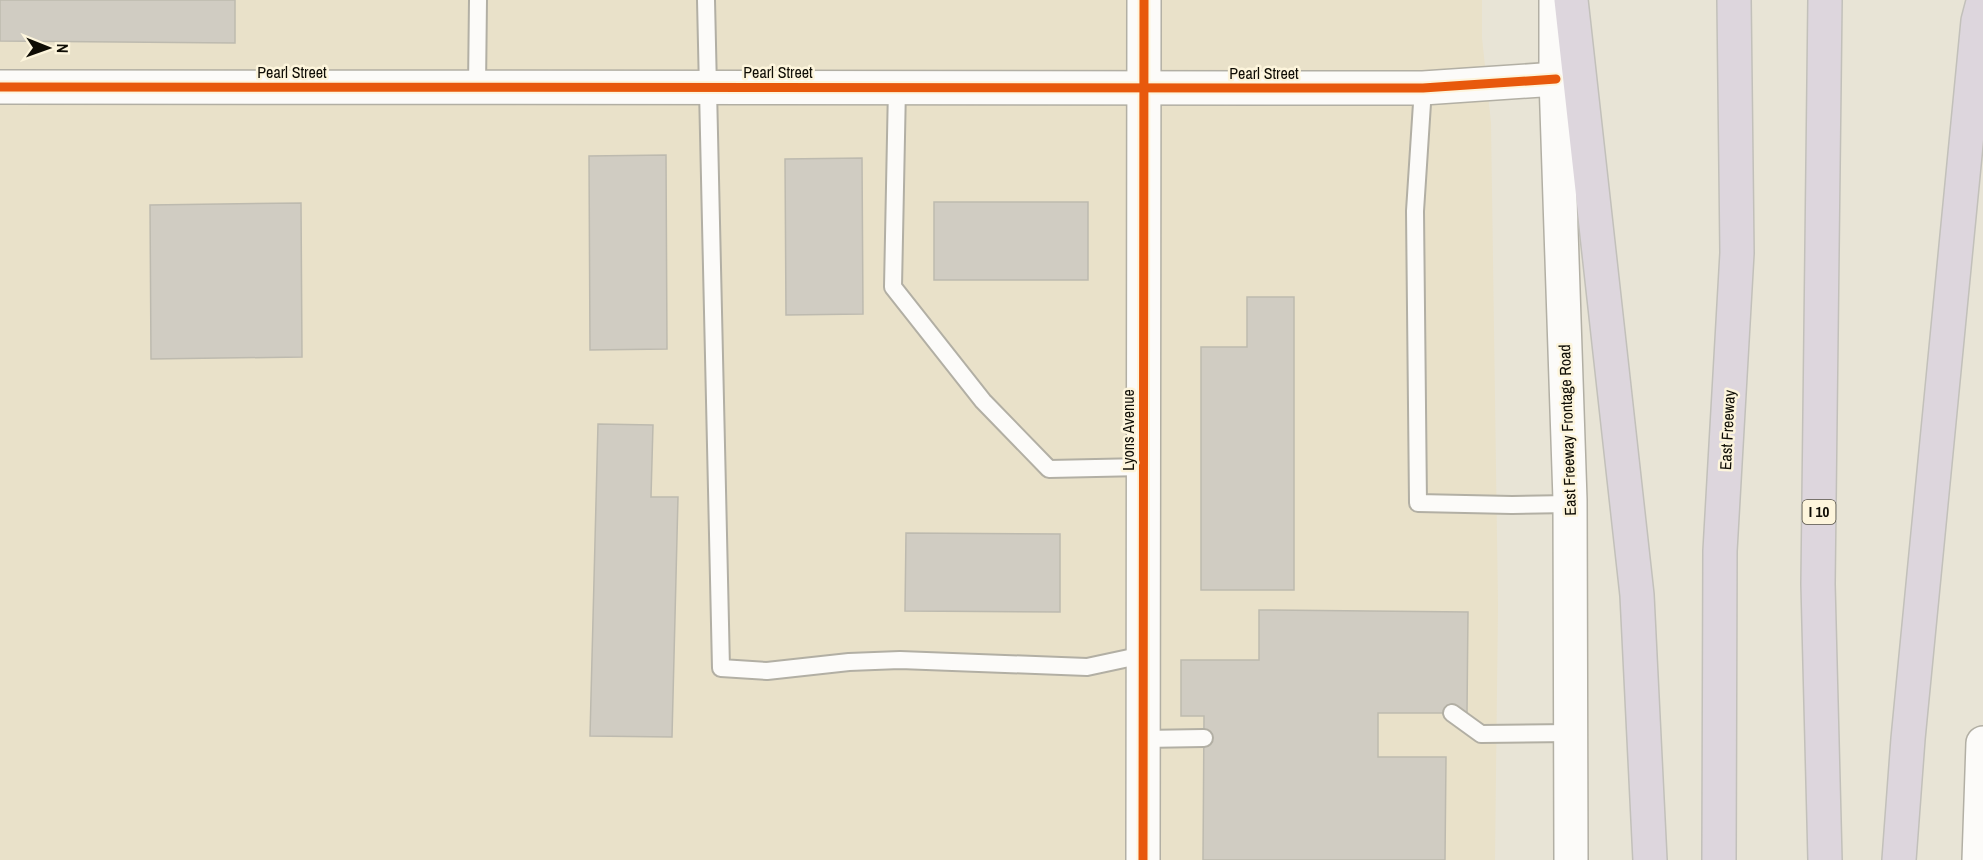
<svg xmlns="http://www.w3.org/2000/svg" width="1983" height="860" font-family="'Archivo Narrow',sans-serif">
	<style>
		.built { fill: #e9e1c9 }
		.building { fill: #d0ccc2; stroke: #bdbaaf; stroke-width: 1.5 }
		.lines { fill: none; stroke-linecap: round; stroke-linejoin: round }
		.lane-casing { stroke: #b2afa4; stroke-width: 20 }
		.street-casing { stroke: #b2afa4; stroke-width: 36 }
		.secondary-casing { stroke: #b2afa4; stroke-width: 36 }
		.highway-casing { stroke: #c2c0ba; stroke-width: 36 }
		.lane { stroke: #fcfbf9; stroke-width: 16 }
		.street { stroke: #fcfbf9; stroke-width: 33 }
		.secondary { stroke: #fcfbf9; stroke-width: 33 }
		.highway { stroke: #ddd6dd; stroke-width: 33 }
		.cycleway-casing { stroke: #fdf5dc; stroke-width: 13 }
		.cycleway { stroke: #e8590c; stroke-width: 9 }
		.labels { text-anchor: middle; stroke-width: 5; stroke-linejoin: round; paint-order: stroke }
		.shield { fill: #fdf5dc; stroke: #565346; stroke-width: 1.5 }
		.shield-label { font-size: 15px; font-weight: bold; fill: #0f0d05 }
		.street-label { font-size: 16px; fill: #0f0d05; stroke: #fdf5dc }
	</style>
	<rect width="100%" height="100%" fill="#e8e4d6"/>
	<polygon class="built" points="0,0 1482,0 1482,38 1491,123 1498,605 1495,860 0,860"/>
	<g class="building">
		<polygon points="0,0 235,0 235,43 0,41"/>
		<polygon points="666,155 667,349 590,350 589,156"/>
		<polygon points="862,158 863,314 786,315 785,159"/>
		<rect x="934" y="202" width="154" height="78"/>
		<polygon points="301,203 302,357 151,359 150,205"/>
		<polygon points="1247,297 1294,297 1294,590 1201,590 1201,347 1247,347"/>
		<polygon points="598,424 653,425 651,497 678,497 672,737 590,736"/>
		<polygon points="906,533 1060,534 1060,612 905,611"/>
		<polygon points="1259,610 1468,612 1467,713 1378,713 1378,757 1446,757 1445,860 1203,860 1204,716 1181,716 1181,660 1259,660"/>
	</g>
	<g class="lines">
		<defs>
			<g id="lane">
				<polyline points="706,0 721,668 767,671 849,662 900,660 1087,667 1143,655"/>
				<polyline points="477,87 478,0"/>
				<polyline points="897,87 893,287 983,401 1049,469 1143,467"/>
				<polyline points="1423,88 1415,211 1418,503 1512,505 1570,504"/>
				<polyline points="1452,713 1481,734 1571,733"/>
				<polyline points="1143,739 1204,738"/>
			</g>
			<g id="street">
				<polyline points="0,87 1423,88 1556,79"/>
				<polyline points="1143,860 1144,0"/>
			</g>
			<g id="secondary">
				<polyline points="1556,0 1556,79 1570,500 1571,860"/>
				<polyline points="1979,860 1983,743"/>
			</g>
			<g id="highway">
				<polyline points="1571,0 1637,595 1650,860"/>
				<polyline points="1825,0 1818,584 1825,860"/>
				<polyline points="1719,860 1720,551 1737,253 1734,0"/>
				<polyline points="1899,860 1908,739 1978,21 1983,2"/>
			</g>
		</defs>
		<use href="#lane" class="lane-casing"/>
		<use href="#street" class="street-casing"/>
		<use href="#secondary" class="secondary-casing"/>
		<use href="#highway" class="highway-casing"/>
		<use href="#lane" class="lane"/>
		<use href="#street" class="street"/>
		<use href="#secondary" class="secondary"/>
		<use href="#highway" class="highway"/>
		<defs>
			<g id="cycleway">
				<polyline points="0,87 1423,88 1556,79"/>
				<polyline points="1143,860 1144,0"/>
			</g>
		</defs>
		<use href="#cycleway" class="cycleway-casing"/>
		<use href="#cycleway" class="cycleway"/>
	</g>
	<g class="labels">
		<rect class="shield" x="1802.5" y="500" width="33" height="24" rx="4.5"/>
		<g class="shield-label">
			<text x="1819" y="517">I 10</text>
		</g>
		<g class="street-label">
			<text x="292" y="78">Pearl Street</text>
			<text x="778" y="78">Pearl Street</text>
			<text x="1264" y="79">Pearl Street</text>
			<text transform="translate(1128 430) rotate(-90)" y="6">Lyons Avenue</text>
			<text transform="translate(1567 430) rotate(-92)" y="6">East Freeway Frontage Road</text>
			<text transform="translate(1727 430) rotate(-87)" y="6">East Freeway</text>
		</g>
	</g>
	<g transform="translate(48 48) rotate(91)" stroke="#fdf5dc" stroke-width="4.5" paint-order="stroke">
	<path d="M0-4.5L10 22L0 15L-10 22Z" fill="#0f0d05"/>
	<text y="-9" font-size="16" font-weight="bold" text-anchor="middle" fill="#0f0d05">N</text>
	</g>
</svg>
